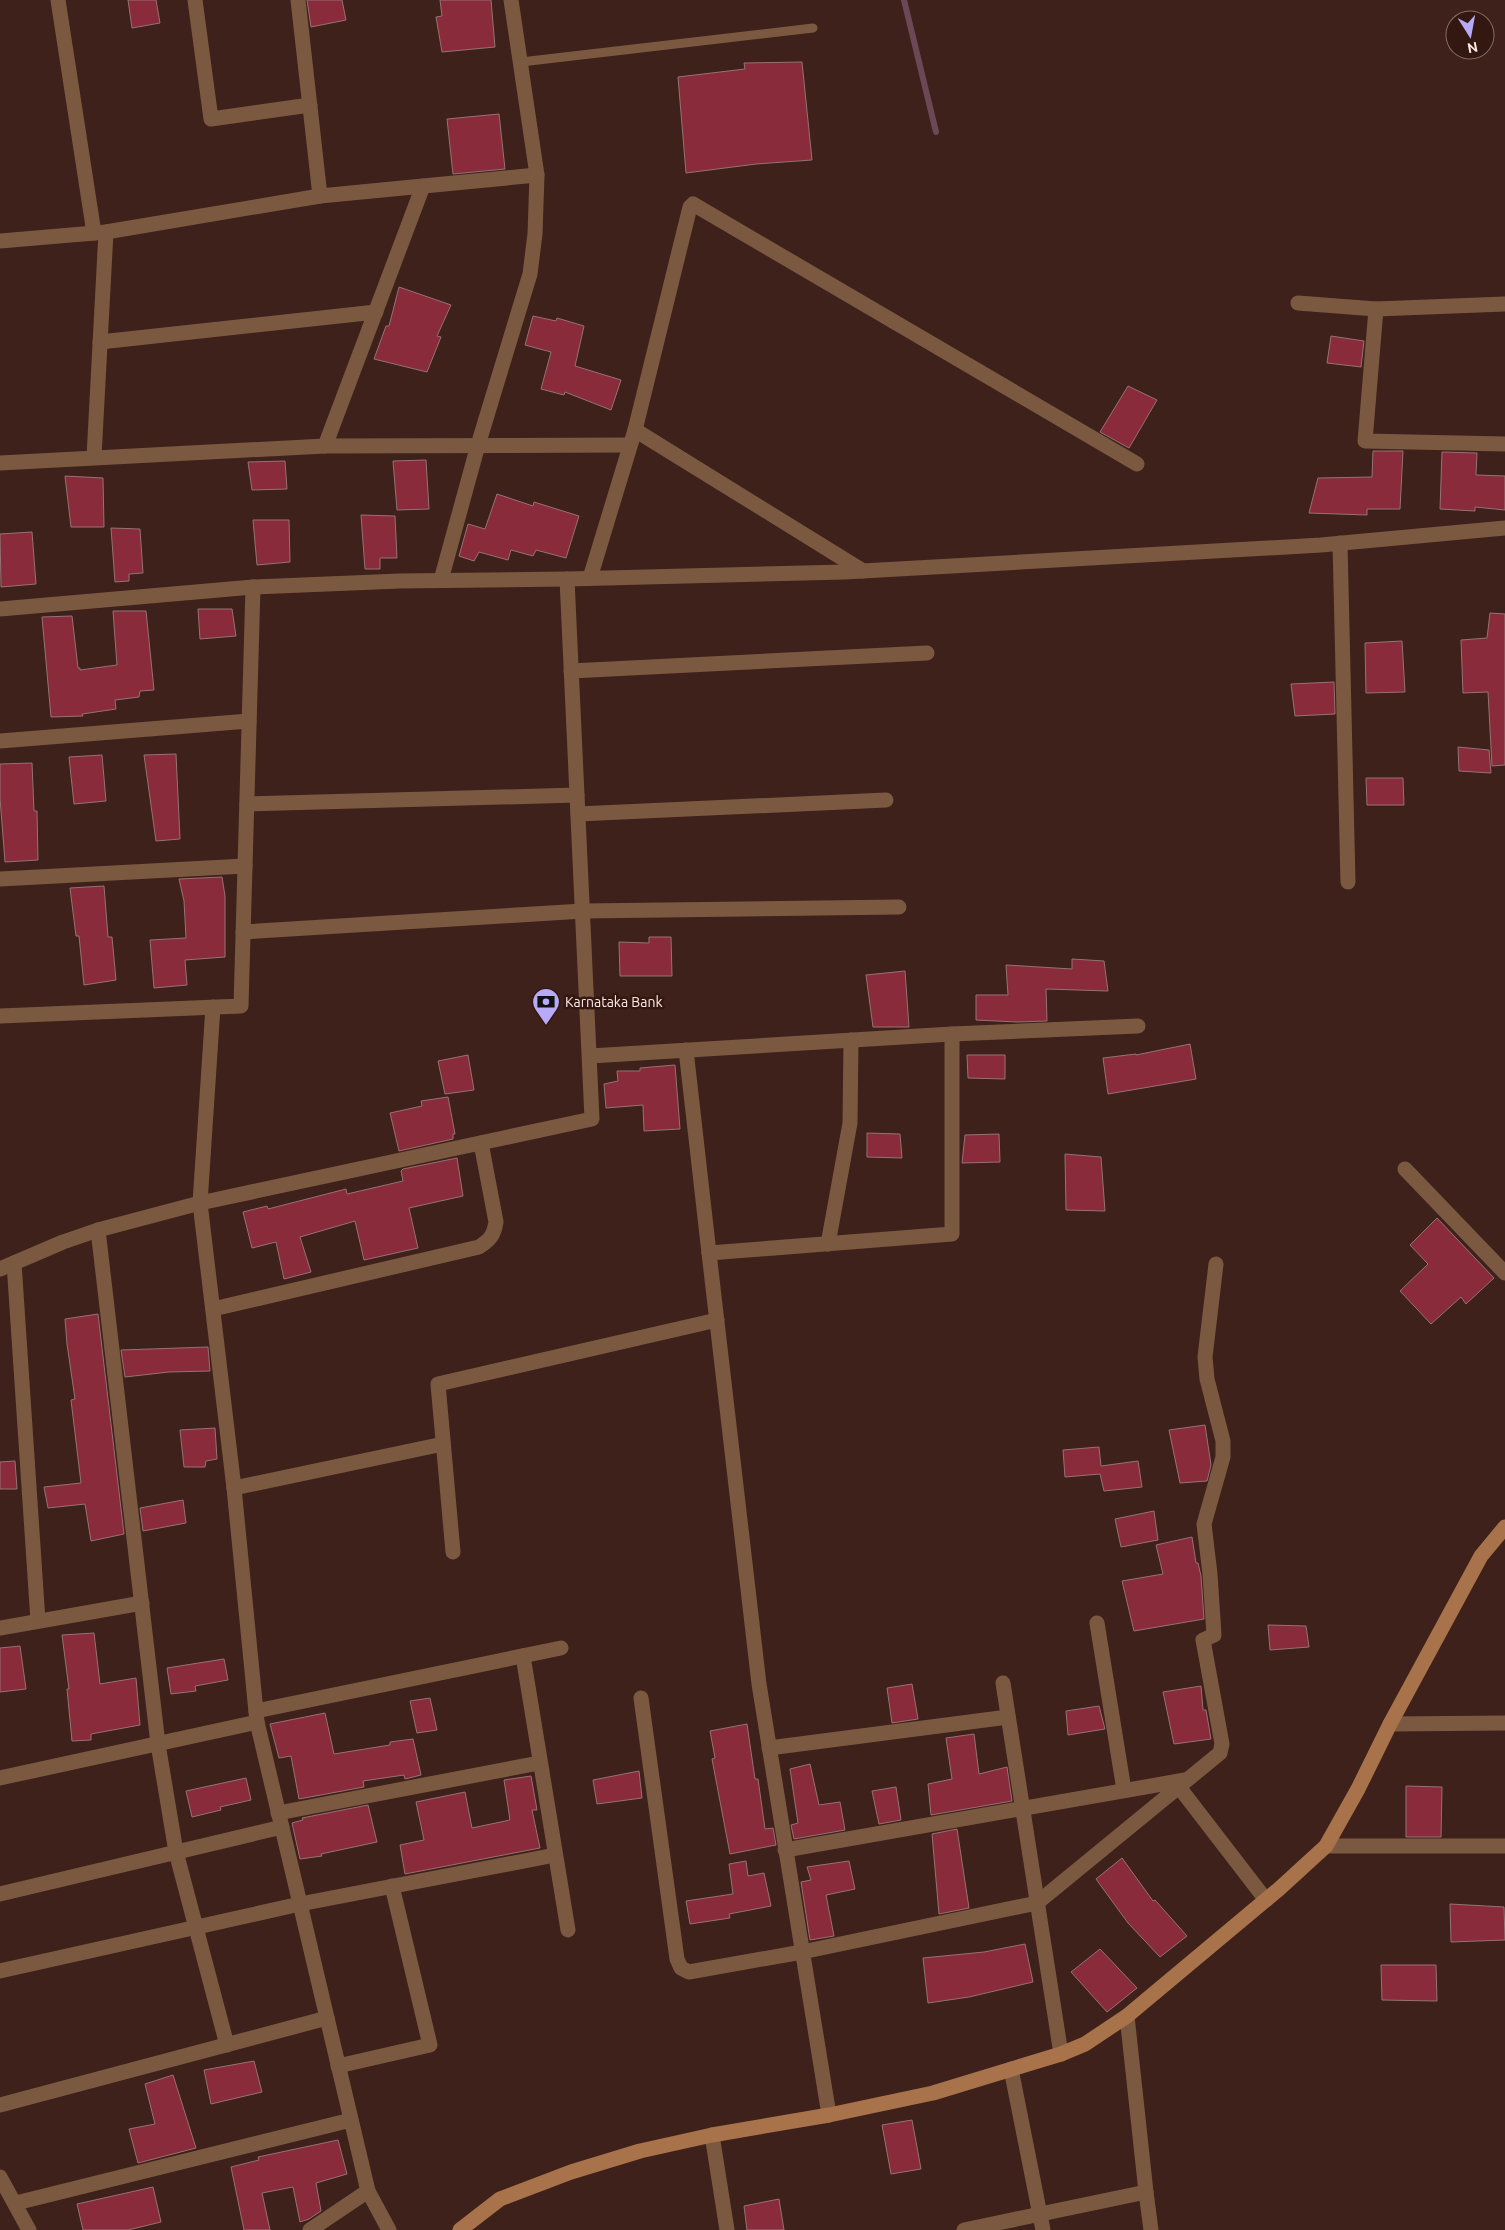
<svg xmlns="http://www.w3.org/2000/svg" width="1505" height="2230" font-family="Ubuntu,sans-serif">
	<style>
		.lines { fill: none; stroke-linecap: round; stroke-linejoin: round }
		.stream { stroke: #6c4856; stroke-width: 6 }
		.building { fill: #892b3b; stroke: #967274 }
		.lane { stroke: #7b5941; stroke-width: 9 }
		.street { stroke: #7b5941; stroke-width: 15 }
		.secondary { stroke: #a8724b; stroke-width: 15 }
		.labels { text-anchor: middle; stroke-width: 5; stroke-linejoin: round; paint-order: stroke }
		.poi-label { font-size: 14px; fill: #ffebe5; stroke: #331811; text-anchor: start }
	</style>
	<rect width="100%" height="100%" fill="#3e211a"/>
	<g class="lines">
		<polyline class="stream" points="904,0 936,132"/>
	</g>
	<g class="building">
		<polygon points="128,0 156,0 160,23 132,28"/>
		<polygon points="307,0 342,0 346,20 311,27"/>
		<polygon points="440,0 491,0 495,47 442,52 436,17 442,16"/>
		<polygon points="802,62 812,160 756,164 686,173 678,77 745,69 744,63"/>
		<polygon points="499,114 505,169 453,174 447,119"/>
		<polygon points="399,287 451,305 437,336 441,337 427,372 374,359 386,326 389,326"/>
		<polygon points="533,316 556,321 557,318 584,326 575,366 621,380 611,410 565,392 564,395 541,389 551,352 525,345"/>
		<polygon points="1331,336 1364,341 1361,367 1327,363"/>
		<polygon points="1128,386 1157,400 1129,448 1100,432"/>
		<polygon points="1373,451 1403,451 1400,509 1367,509 1367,515 1309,513 1318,478 1372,477"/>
		<polygon points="1442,452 1477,453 1476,475 1505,476 1505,510 1475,507 1475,511 1440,509"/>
		<polygon points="426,460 429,509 397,510 393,461"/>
		<polygon points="285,461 287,489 252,490 248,462"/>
		<polygon points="65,476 103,478 104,527 71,527"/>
		<polygon points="497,494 533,506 534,502 579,516 566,558 536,550 533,556 511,550 508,560 479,552 474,561 459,556 468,524 485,529"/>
		<polygon points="361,515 395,516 397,558 380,558 380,569 365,569"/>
		<polygon points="253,520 289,520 290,562 257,565"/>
		<polygon points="111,528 140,529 143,573 129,574 129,581 115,582"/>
		<polygon points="32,532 36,584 1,587 0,534"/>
		<polygon points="198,609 232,609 236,636 200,639"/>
		<polygon points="113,611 146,611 154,690 140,691 139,697 115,700 116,709 82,714 83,716 51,717 42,617 72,616 78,668 80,668 80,670 117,665"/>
		<polygon points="1490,613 1505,614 1505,765 1492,766 1488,692 1463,693 1461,640 1487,638"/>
		<polygon points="1402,641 1405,692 1366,693 1365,643"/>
		<polygon points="1334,682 1335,714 1295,716 1291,684"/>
		<polygon points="1458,747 1489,750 1491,773 1459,771"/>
		<polygon points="176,754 180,839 156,841 144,755"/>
		<polygon points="102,755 106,801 74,804 69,757"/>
		<polygon points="32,763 34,811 37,811 38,860 5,862 0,798 0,764"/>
		<polygon points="1366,778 1403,778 1404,805 1367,805"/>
		<polygon points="222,877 225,896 225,957 185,960 187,985 154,988 150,940 186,938 184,901 179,879"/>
		<polygon points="104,886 108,937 112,937 116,980 84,985 79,936 76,936 70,888"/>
		<polygon points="649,937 671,937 672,976 620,976 619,942 649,943"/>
		<polygon points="1072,959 1104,961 1108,991 1046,989 1047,1021 1017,1022 976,1020 976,995 1008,995 1006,965 1072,969"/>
		<polygon points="905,971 909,1027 873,1027 866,975"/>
		<polygon points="1190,1044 1196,1079 1108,1094 1103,1058 1136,1054 1136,1055"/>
		<polygon points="468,1055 474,1090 445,1094 438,1061"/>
		<polygon points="967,1055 1005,1055 1005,1079 968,1078"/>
		<polygon points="675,1065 680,1129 644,1131 643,1105 606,1108 604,1084 618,1081 617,1071 640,1071 640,1068"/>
		<polygon points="448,1097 455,1134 453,1134 453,1139 399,1151 390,1113 422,1106 421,1101"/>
		<polygon points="867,1133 900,1134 902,1158 867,1157"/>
		<polygon points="999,1134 1000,1162 962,1163 965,1135"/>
		<polygon points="1065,1154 1101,1157 1105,1211 1066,1210"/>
		<polygon points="457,1158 463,1196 409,1208 418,1248 364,1260 355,1221 300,1237 311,1272 284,1279 276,1242 252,1248 243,1212 267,1206 268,1209 346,1189 347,1194 403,1181 401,1171 403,1169"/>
		<polygon points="1437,1218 1494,1278 1466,1304 1461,1297 1431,1324 1400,1291 1428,1264 1410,1245"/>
		<polygon points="98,1314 124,1534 91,1541 85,1504 48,1508 44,1487 81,1483 71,1400 75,1399 67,1344 65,1319"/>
		<polygon points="208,1347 210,1371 169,1372 125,1377 121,1350"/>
		<polygon points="1205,1425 1211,1465 1207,1481 1180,1483 1169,1430"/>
		<polygon points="215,1428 217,1459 206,1461 205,1467 184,1467 180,1430"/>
		<polygon points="1099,1447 1101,1466 1138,1461 1142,1487 1104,1491 1100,1474 1065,1477 1063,1450"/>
		<polygon points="15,1461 17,1489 0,1489 0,1462"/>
		<polygon points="183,1500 186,1523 143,1531 140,1508"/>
		<polygon points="1154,1511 1158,1540 1121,1547 1115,1519"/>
		<polygon points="1192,1537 1196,1563 1198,1563 1201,1576 1204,1619 1134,1631 1122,1581 1163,1574 1156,1545"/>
		<polygon points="1268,1625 1306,1626 1309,1647 1270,1650"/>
		<polygon points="94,1633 100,1684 136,1678 140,1725 91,1734 91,1740 72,1741 67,1689 69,1689 62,1635"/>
		<polygon points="20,1646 26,1689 0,1692 0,1648"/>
		<polygon points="224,1659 228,1680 195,1686 196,1691 171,1694 167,1668"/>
		<polygon points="912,1684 918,1719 892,1723 887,1688"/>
		<polygon points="1201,1686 1203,1710 1206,1710 1211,1739 1174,1744 1163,1692"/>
		<polygon points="430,1698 437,1730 417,1733 410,1701"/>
		<polygon points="1099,1706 1105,1729 1068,1735 1066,1711"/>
		<polygon points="325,1713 334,1754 390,1745 390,1742 413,1739 421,1775 405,1779 404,1775 363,1781 364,1787 299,1799 291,1756 279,1758 270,1724"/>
		<polygon points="747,1724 755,1779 758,1779 765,1829 773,1828 776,1845 730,1854 712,1759 715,1758 710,1731"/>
		<polygon points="974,1734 979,1774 1007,1767 1012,1801 931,1815 928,1784 952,1779 946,1738"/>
		<polygon points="810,1764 819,1805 840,1802 845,1830 794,1839 791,1825 798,1823 790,1769"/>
		<polygon points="639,1771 642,1798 597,1804 593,1780"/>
		<polygon points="531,1776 537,1810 532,1810 540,1848 405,1874 400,1845 424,1840 416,1802 465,1792 472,1828 510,1820 504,1780"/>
		<polygon points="246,1778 251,1800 220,1807 221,1810 192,1817 186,1791"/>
		<polygon points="1406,1786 1442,1787 1441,1837 1406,1837"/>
		<polygon points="896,1787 901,1820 879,1824 872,1791"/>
		<polygon points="368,1805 377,1842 321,1854 322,1856 300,1859 292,1823 303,1820 302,1818"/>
		<polygon points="957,1829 969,1908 939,1914 932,1834"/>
		<polygon points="1122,1858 1153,1901 1155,1900 1187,1936 1160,1957 1128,1923 1096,1879"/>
		<polygon points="746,1861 748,1876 764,1873 771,1906 729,1914 730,1918 690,1924 686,1901 733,1894 729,1864"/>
		<polygon points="849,1861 855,1889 826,1895 834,1936 810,1940 801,1882 811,1880 807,1867"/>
		<polygon points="1450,1904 1504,1907 1505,1940 1451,1942"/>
		<polygon points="1025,1944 1033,1982 969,1997 928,2003 923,1958 984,1952"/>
		<polygon points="1100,1949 1137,1988 1107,2012 1071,1972"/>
		<polygon points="1381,1965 1436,1965 1437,2001 1382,2000"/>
		<polygon points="254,2061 262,2092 211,2104 204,2070"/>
		<polygon points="173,2075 196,2148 138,2163 129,2129 155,2124 145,2084"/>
		<polygon points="912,2120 921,2169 891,2174 882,2125"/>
		<polygon points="338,2140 347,2174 316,2183 321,2211 309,2219 300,2222 293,2187 262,2193 270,2230 244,2230 231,2167 259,2160 258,2157"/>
		<polygon points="153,2187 161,2222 128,2230 83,2230 77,2204"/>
		<polygon points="779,2199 784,2230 747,2230 744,2206"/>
	</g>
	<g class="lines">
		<polyline class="lane" points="521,62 813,28"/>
		<g class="street">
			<polyline points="58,0 94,233"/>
			<polyline points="195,0 211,119 310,105"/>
			<polyline points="320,196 537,175"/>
			<polyline points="0,241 106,232 320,196 298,0"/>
			<polyline points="1298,303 1376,309 1505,304"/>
			<polyline points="1376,309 1365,441 1505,444"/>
			<polyline points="100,342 376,312"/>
			<polyline points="635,430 863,571"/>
			<polyline points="325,446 423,186"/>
			<polyline points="94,457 106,232"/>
			<polyline points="0,463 325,446 630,445"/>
			<polyline points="1340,543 1348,882"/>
			<polyline points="590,578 635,430 690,207 693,204 1137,464"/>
			<polyline points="441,580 478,445 530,274 535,234 537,175 511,0"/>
			<polyline points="0,609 253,587 400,581 567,579 845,572 1321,545 1505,528"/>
			<polyline points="571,671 927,653"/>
			<polyline points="0,741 249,721"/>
			<polyline points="247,804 577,795"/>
			<polyline points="578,814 886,800"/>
			<polyline points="0,879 245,866"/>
			<polyline points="243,932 583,911 899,907"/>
			<polyline points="213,1007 200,1203 234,1488 257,1722 368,2191 389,2230"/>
			<polyline points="0,1016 241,1006 253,587"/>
			<polyline points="952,1034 1138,1026"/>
			<polyline points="686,1050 709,1253"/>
			<polyline points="590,1056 952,1034 952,1234 709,1253 759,1684 829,2115"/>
			<polyline points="1405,1169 1505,1273"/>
			<polyline points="98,1230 158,1744 176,1852 227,2045"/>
			<polyline points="828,1244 850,1123 851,1040"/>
			<polyline points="14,1263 38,1621"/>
			<polyline points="0,1269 63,1242 98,1230 200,1203 592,1119 567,579"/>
			<path d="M213,1309L479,1247C490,1240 494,1235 496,1222L481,1143"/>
			<polyline points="234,1488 443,1444"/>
			<polyline points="453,1552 438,1384 717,1320"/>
			<polyline points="1097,1623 1124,1790"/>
			<polyline points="0,1628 142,1603"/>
			<polyline points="523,1656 568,1930"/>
			<polyline points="1003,1683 1061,2054"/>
			<polyline points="641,1698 677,1959 681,1968 689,1972 802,1952 1037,1903 1220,1753 1222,1744 1203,1640 1214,1635 1210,1574 1204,1524 1223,1457 1223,1441 1207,1379 1205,1357 1216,1264"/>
			<polyline points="256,1711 561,1648"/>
			<polyline points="1390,1724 1505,1723"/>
			<polyline points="769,1748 1008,1717"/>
			<polyline points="0,1778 257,1722"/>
			<polyline points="1179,1787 1266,1900"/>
			<polyline points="278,1813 539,1763"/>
			<polyline points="1326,1846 1505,1846"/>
			<polyline points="785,1850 1185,1780"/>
			<polyline points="0,1894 282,1827"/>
			<polyline points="0,1971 300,1904 555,1855"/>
			<polyline points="338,2066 430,2045 392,1886"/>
			<polyline points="1011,2069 1043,2230"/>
			<polyline points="0,2105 327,2018"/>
			<polyline points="712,2135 727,2230"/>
			<polyline points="0,2177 29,2230"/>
			<polyline points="1146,2192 1151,2230"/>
			<polyline points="16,2203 351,2120"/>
			<polyline points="310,2230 368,2191"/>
			<polyline points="964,2230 1146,2192 1127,2016"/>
		</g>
		<polyline class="secondary" points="460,2230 500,2199 571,2172 640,2151 712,2135 829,2115 933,2093 1061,2054 1085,2044 1127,2016 1279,1889 1326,1846 1358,1789 1390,1724 1481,1556 1505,1527"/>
	</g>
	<defs>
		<symbol id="bank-pin" viewBox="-11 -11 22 30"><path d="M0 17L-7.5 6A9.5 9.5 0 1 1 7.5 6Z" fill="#b7abf8" stroke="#331811"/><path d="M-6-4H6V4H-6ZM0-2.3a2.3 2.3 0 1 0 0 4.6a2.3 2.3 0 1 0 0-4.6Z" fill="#111"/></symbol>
	</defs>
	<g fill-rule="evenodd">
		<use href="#bank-pin" x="530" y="986" width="32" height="43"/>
	</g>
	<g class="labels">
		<g class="poi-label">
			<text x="565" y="1007">Karnataka Bank</text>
		</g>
	</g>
	<g transform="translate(1470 35) rotate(169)"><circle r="24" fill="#331811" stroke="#856c66"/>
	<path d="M0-4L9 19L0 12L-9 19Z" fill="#b7abf8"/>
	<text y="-8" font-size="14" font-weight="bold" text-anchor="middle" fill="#ffebe5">N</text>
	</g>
</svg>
